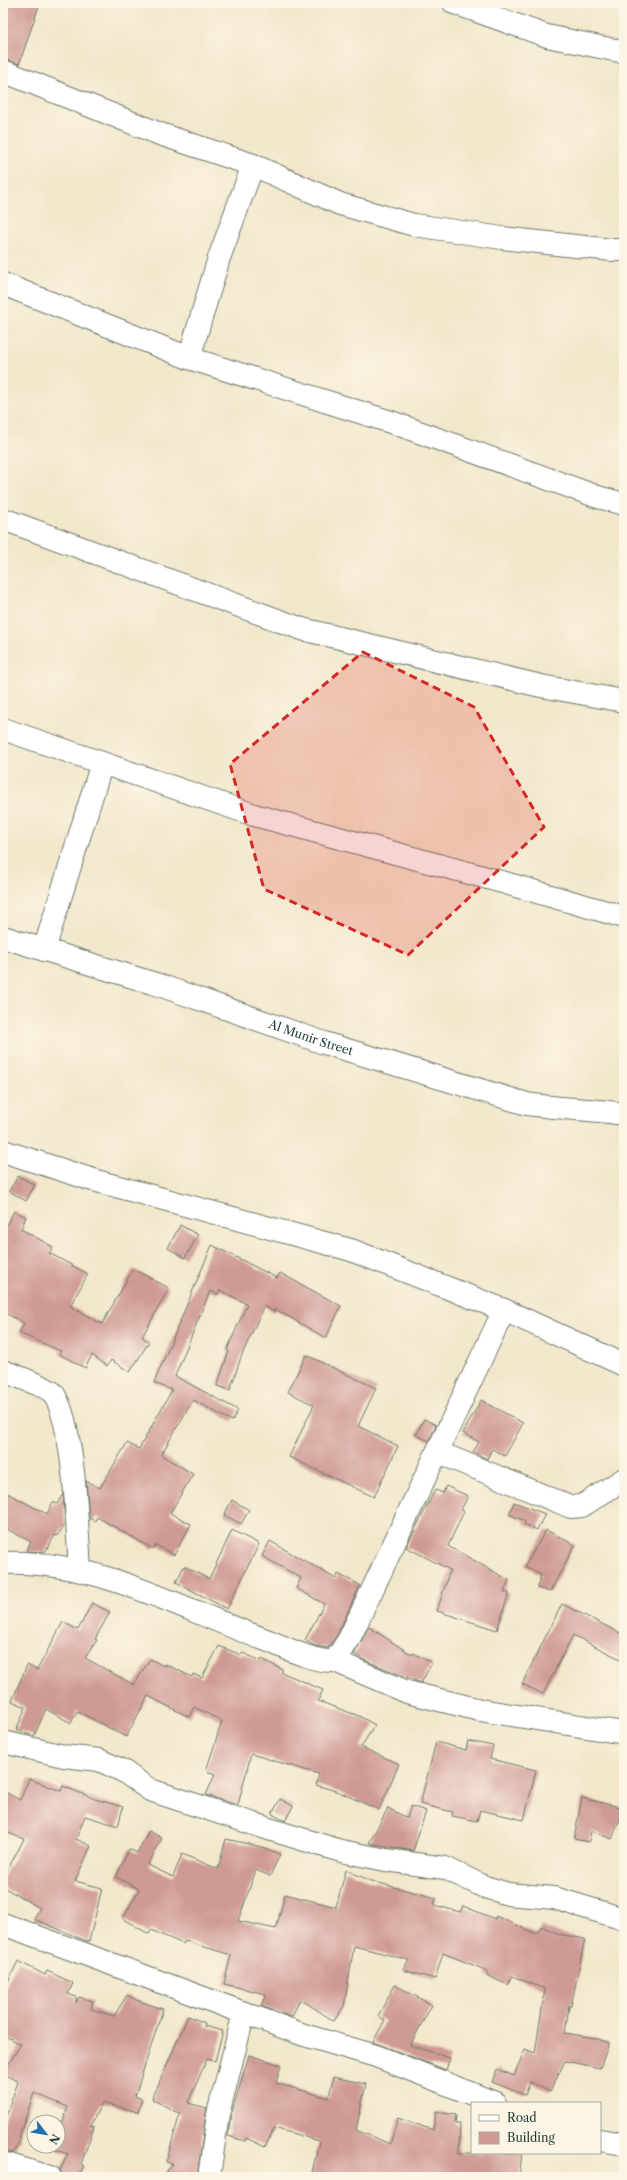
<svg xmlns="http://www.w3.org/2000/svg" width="627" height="2180" font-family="'Libre Caslon Text',serif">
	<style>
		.building { fill: #cf9994 }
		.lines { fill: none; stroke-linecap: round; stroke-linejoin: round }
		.minor-casing { stroke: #697869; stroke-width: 24 }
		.minor { stroke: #fff; stroke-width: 22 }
		.marked { fill: #d62828; fill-opacity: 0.2; stroke: #d62828; stroke-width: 3; stroke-dasharray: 8 5; stroke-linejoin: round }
		.labels { text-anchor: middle; stroke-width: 4; stroke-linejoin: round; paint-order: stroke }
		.street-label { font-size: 12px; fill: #1f3d34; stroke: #fcf5e5 }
	</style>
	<rect width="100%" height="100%" fill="#fcf5e5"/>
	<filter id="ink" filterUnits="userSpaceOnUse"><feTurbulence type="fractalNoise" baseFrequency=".025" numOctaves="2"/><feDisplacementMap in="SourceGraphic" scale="8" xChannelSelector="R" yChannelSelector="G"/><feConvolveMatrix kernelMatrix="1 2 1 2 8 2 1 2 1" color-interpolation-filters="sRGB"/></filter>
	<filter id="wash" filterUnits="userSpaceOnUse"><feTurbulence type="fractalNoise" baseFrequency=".012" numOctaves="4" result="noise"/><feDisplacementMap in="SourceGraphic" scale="16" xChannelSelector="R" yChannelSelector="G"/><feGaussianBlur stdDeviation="0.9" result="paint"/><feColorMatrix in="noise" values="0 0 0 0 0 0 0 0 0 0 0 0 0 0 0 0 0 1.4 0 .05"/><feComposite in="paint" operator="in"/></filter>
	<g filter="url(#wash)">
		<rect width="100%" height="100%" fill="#f2e7cb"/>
		<g id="blocks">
			<g class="building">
				<polygon points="8,3 40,3 19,64 3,59 3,16"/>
				<polygon points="18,1176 35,1185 26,1201 9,1191"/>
				<polygon points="14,1211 26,1217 21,1229 53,1247 49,1253 88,1274 70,1306 102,1324 133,1269 169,1288 142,1337 149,1342 130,1372 111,1360 107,1366 92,1355 85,1368 59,1354 61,1351 19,1333 24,1323 3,1312 3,1231"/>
				<polygon points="180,1225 198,1235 185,1258 168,1248"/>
				<polygon points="212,1245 277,1278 280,1273 341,1306 326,1338 275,1309 274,1312 264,1306 241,1357 230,1390 217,1386 229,1351 227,1350 247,1304 220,1290 218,1294 210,1291 175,1376 238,1410 232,1421 193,1400 161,1455 193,1474 170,1513 191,1524 174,1555 156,1545 153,1549 97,1517 95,1521 89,1518 86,1481 100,1488 127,1443 139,1449 172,1390 154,1383"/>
				<polygon points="306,1355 376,1388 358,1426 398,1446 374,1497 289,1457 314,1405 288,1392"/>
				<polygon points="481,1400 523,1423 505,1456 492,1449 487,1459 473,1452 479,1442 463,1433"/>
				<polygon points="424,1419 436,1425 429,1441 416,1435"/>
				<polygon points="446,1486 468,1496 461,1510 464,1511 448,1546 509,1580 504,1592 509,1593 497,1630 437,1611 450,1570 406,1547 435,1490 443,1493"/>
				<polygon points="7,1493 47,1514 53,1502 57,1504 63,1494 65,1525 57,1536 55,1535 45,1552 26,1551 31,1542 3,1527 3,1500"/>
				<polygon points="232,1500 249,1510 241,1524 224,1515"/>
				<polygon points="514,1502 545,1514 537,1530 524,1524 525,1521 509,1514"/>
				<polygon points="232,1530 259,1544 227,1609 176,1582 184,1566 209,1579"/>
				<polygon points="546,1530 575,1545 550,1592 537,1588 541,1575 525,1566"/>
				<polygon points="270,1541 336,1579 338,1574 360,1585 338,1633 328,1648 315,1646 305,1640 324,1604 296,1588 301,1578 262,1556"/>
				<polygon points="92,1603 110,1612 95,1639 97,1640 85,1658 134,1685 150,1659 164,1666 165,1664 192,1677 193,1674 202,1678 219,1646 241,1655 243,1653 261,1661 262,1659 283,1670 281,1672 323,1690 318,1701 359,1716 375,1725 361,1747 399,1764 379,1810 339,1792 316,1785 319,1774 251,1754 238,1805 206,1795 215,1774 206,1771 222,1721 194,1707 189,1717 148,1696 126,1737 77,1711 71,1723 46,1709 34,1736 16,1730 26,1707 12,1701 27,1665 37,1670 63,1622 78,1630"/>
				<polygon points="562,1604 624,1635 624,1661 573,1635 543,1694 522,1684"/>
				<polygon points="369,1627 412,1655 413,1653 432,1663 421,1683 364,1660 354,1654"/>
				<polygon points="468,1741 493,1746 490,1759 536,1770 524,1820 480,1810 477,1821 452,1816 453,1812 420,1804 436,1742 466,1750"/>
				<polygon points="29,1779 61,1791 63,1786 95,1799 123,1807 118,1826 85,1816 76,1839 91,1846 75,1881 102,1888 89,1942 34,1919 40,1908 3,1887 3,1878 24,1839 3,1831 3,1791 20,1800"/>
				<polygon points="582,1798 624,1808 612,1839 591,1831 589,1842 574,1839"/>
				<polygon points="280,1799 293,1806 285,1821 272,1814"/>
				<polygon points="411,1806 426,1811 413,1851 369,1843 388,1808 407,1818"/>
				<polygon points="149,1831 162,1838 148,1865 173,1877 182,1854 218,1869 226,1839 262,1847 280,1854 270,1876 256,1870 238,1921 276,1929 285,1894 336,1907 346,1870 371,1881 436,1898 434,1905 460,1912 463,1906 495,1919 496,1916 537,1934 541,1926 559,1934 585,1939 571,2006 569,2006 565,2033 595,2038 609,2043 600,2068 565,2061 550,2092 530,2082 525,2095 492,2082 497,2069 514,2076 525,2049 535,2053 545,1989 512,1976 508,1985 486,1975 488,1971 443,1953 435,1979 403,1970 409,1960 354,1946 344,2006 334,2021 300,1999 292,2017 261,2006 266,1994 224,1984 231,1955 185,1941 183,1944 151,1930 149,1934 123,1919 139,1889 116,1877 129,1849 137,1853"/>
				<polygon points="18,1961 45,1975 47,1971 73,1983 68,1994 76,1997 76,2003 79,1997 93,2001 91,2009 114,2016 127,1995 136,2000 163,2009 135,2096 142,2099 138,2112 102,2103 90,2126 94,2127 81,2164 84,2166 78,2177 62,2177 60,2170 68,2154 53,2149 55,2146 58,2146 58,2136 68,2107 34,2093 19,2137 21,2138 13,2153 3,2151 3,2124 18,2082 3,2073 21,2044 3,2035 3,1992"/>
				<polygon points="395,1985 432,2005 410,2045 450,2058 446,2070 373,2042 385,2020 378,2016"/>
				<polygon points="188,2016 205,2023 204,2026 223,2031 215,2061 207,2059 188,2103 207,2108 197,2177 163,2177 172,2164 166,2162 180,2114 152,2099"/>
				<polygon points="249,2055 281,2065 276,2083 329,2098 333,2077 366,2084 356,2130 390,2144 398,2118 433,2130 436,2112 456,2115 455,2124 460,2124 459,2153 522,2153 519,2177 311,2177 319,2141 274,2128 265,2147 246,2138 245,2141 228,2136 231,2115"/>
			</g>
		</g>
	</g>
	<g filter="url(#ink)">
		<use href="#blocks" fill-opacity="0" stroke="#697869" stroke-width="1"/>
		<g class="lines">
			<defs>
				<g id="minor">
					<polyline points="454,3 547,36 624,52"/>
					<polyline points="3,71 160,134 253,165 340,204 414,225 502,238 612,250 624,250"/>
					<polyline points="3,284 189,358 394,423 598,497 624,504"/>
					<polyline points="189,358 219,258 253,165"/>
					<polyline points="3,519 302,629 541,686 624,701"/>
					<polyline points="3,729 254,815 502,882 624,917"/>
					<path id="s1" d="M3,937L162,986L324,1043L527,1104C559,1109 592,1109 624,1114"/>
					<polyline points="44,950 102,763"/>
					<polyline points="3,1151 93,1180 351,1250 504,1310 624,1365"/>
					<path d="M3,1371C11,1374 49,1388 53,1393C75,1425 77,1528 80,1570"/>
					<polyline points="437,1452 571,1507 582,1506 624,1479"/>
					<path d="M3,1563C97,1559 181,1609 266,1640C287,1648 313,1662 335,1661L349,1639L504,1310"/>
					<polyline points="335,1661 407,1692 480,1710 624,1733"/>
					<polyline points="3,1742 64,1756 99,1760 123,1771 150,1790 272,1830 341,1851 386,1860 445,1868 485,1887 508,1894 554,1898 624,1919"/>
					<polyline points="3,1924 304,2035 376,2056 495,2103"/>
					<polyline points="600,2140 624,2144"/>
					<polyline points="3,2163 50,2177"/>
					<polyline points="209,2177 218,2114 244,2013"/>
				</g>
			</defs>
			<use href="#minor" class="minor-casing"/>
			<use href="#minor" class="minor"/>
		</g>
	</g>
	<path class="marked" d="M363,652L474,707L544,827L408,955L264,889L230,764Z"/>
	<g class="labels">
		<g class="street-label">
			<text dy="4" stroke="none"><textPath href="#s1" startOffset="324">Al Munir Street</textPath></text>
		</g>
	</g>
	<rect width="627" height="2180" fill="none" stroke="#fcf5e5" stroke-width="16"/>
	<rect x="471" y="2102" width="130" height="52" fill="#fcf5e5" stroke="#a4ab9e"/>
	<rect x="479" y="2115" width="20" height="6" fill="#ffffff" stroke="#a4ab9e"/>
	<text x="507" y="2122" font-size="12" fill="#1f3d34">Road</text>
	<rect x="479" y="2132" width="20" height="12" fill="#cf9994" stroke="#a4ab9e"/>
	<text x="507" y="2142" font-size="12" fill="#1f3d34">Building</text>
	<g transform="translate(46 2134) rotate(121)"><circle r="19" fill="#fcf5e5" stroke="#a4ab9e"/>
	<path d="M0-3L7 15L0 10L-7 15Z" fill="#1f6fb2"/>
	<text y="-6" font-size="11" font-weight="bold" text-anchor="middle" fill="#1f3d34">N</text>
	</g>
</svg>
